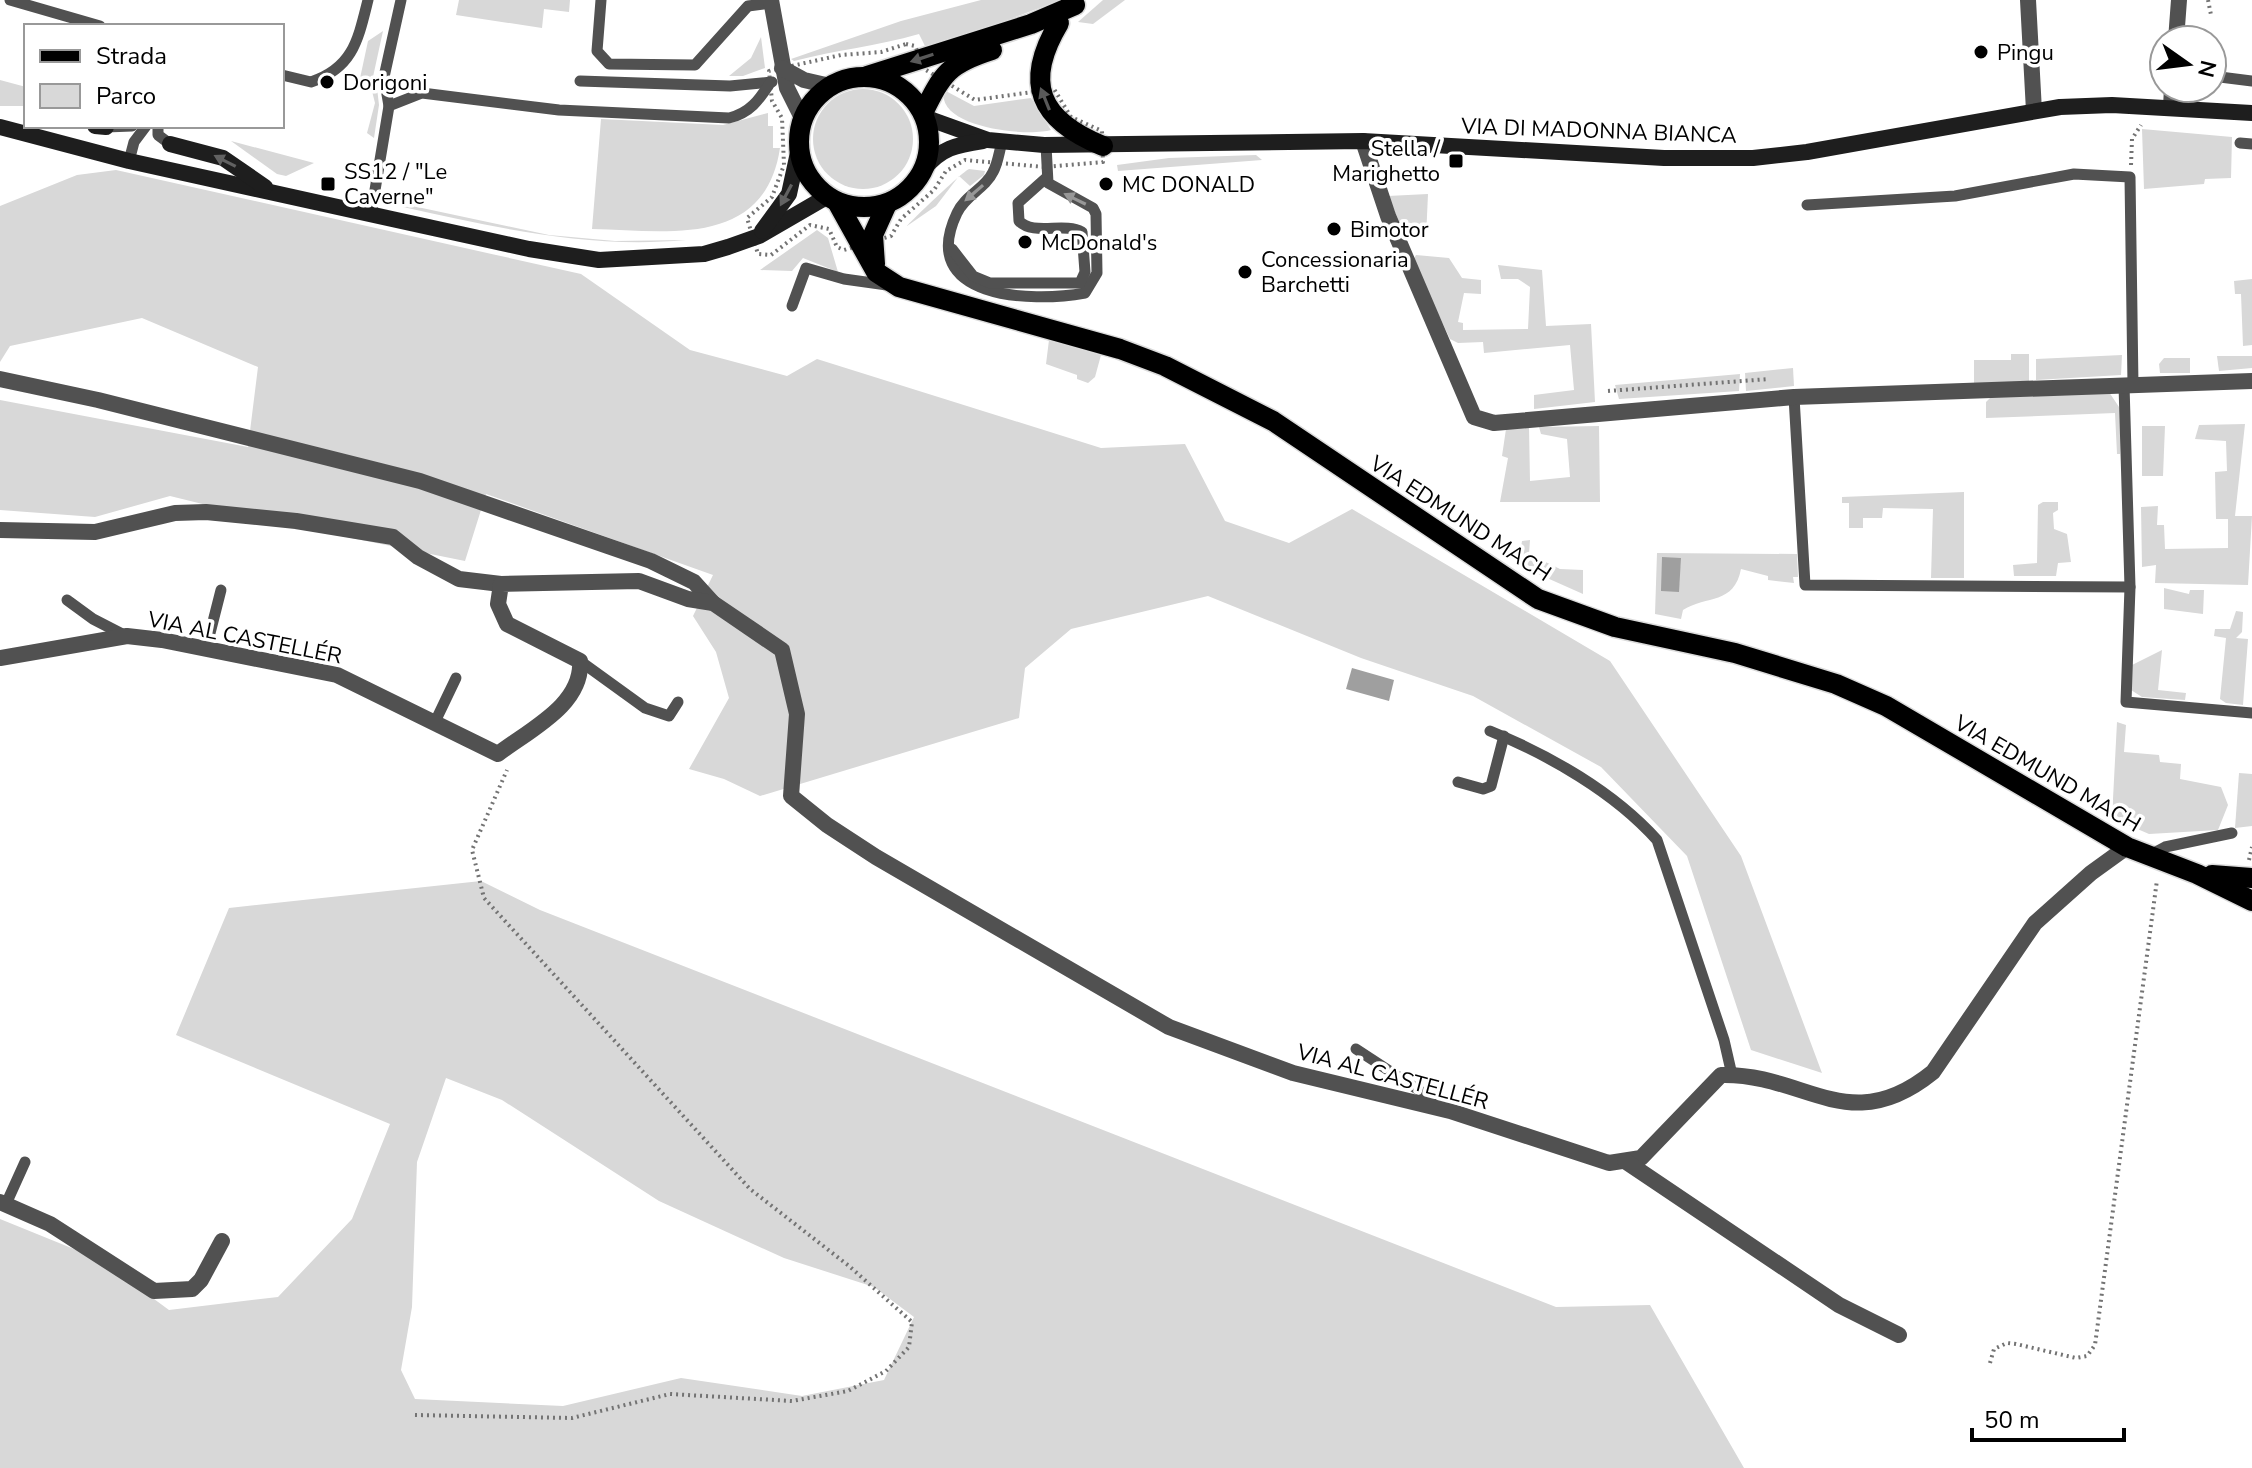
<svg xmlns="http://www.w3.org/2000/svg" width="2252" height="1468" font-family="'Nunito Sans',sans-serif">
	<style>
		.green { fill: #d8d8d8; fill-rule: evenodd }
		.water { fill: #9f9f9f }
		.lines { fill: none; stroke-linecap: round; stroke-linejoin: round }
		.primary-casing { stroke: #dbdbdb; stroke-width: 23 }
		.path { stroke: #737373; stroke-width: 4; stroke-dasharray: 2 4; stroke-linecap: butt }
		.lane { stroke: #515151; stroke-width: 11 }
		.street { stroke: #515151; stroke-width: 16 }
		.secondary { stroke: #1e1e1e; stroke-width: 16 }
		.primary { stroke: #000; stroke-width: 20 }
		.oneway { fill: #595959 }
		.oneway2 { fill: #626262 }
		.oneway3 { fill: #979797 }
		.poi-dot { fill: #000; stroke: #fff; stroke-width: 3 }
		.labels { text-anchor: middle; stroke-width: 7; stroke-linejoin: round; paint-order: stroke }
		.poi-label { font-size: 22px; fill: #000; stroke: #fff; text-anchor: start }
		.street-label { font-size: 22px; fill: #000; stroke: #fff }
	</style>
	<rect width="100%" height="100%" fill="#fff"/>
	<g class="green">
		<polygon points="459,0 570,0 569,12 544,9 542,28 456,15"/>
		<path d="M981,0H1061L927,50L919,34C877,46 836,50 794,61L791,59L901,21Z"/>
		<polygon points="1103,0 1125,0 1093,24 1078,22"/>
		<polygon points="383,31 371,86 377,88 379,105 374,138 367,133 375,103 371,87 359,83 368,41"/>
		<polygon points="761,37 765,68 743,76 729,76 751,58"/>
		<polygon points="0,80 26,87 26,106 0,106"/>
		<circle cx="863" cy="139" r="50"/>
		<path d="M944,90L974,106L1031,98L1051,130C1028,137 935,128 944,90Z"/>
		<path d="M768,113V126H773V148H780C765,248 668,231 592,229L601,119L723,125Z"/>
		<polygon points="2142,129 2232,137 2231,178 2205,179 2204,184 2144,189"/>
		<polygon points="231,141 314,163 286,176 277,174"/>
		<polygon points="1256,155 1262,160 1118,171 1117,165 1169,158"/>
		<path d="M969,169L985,171L984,175L970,186L959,176L936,206L907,226C909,223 962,172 969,169Z"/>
		<polygon points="116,170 581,274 690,350 787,376 817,359 1101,448 1185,444 1225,521 1289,543 1352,509 1610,661 1741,856 1822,1073 1751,1050 1687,856 1601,767 1473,696 1361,658 1208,596 1071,629 1025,668 1019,718 760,796 724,779 689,769 729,698 716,652 693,616 713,575 486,494 465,561 292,526 170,496 95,517 0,510 0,400 248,447 258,367 142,318 10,346 0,362 0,206 77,175"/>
		<polygon points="1428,194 1426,238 1406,237 1388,196"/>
		<path d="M408,205L549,235L615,241L686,240C588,249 498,228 403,207Z"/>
		<polygon points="817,230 828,238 838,272 803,258 792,271 760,270"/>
		<polygon points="1416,255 1449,258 1462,278 1481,280 1481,294 1464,293 1458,322 1463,323 1463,330 1528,329 1530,287 1518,279 1501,279 1498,265 1542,270 1546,326 1591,324 1595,402 1534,409 1534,395 1574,390 1570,345 1484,353 1483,342 1458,343 1450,339 1413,260"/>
		<polygon points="2252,279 2252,345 2243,346 2241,294 2235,294 2234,281"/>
		<polygon points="1049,340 1101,355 1095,377 1088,383 1077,379 1077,375 1046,364"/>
		<polygon points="2011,354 2029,354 2029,383 1974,387 1974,360 2011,360"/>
		<polygon points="2122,355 2121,375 2036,380 2036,359"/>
		<polygon points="2217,356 2252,356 2252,368 2219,371"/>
		<polygon points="2164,358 2190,358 2190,373 2160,373 2159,364"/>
		<polygon points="1793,368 1794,386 1746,391 1745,373"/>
		<polygon points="1740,374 1739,391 1619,399 1615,385"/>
		<polygon points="2109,392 2121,410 2120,454 2117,454 2115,413 1986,418 1986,402 1991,397"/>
		<polygon points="2245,424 2235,516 2252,516 2248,585 2155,583 2156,565 2142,567 2141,507 2158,506 2157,525 2164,525 2165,549 2228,548 2228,519 2216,519 2215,472 2227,471 2226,441 2195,439 2199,425"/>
		<polygon points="1599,426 1600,502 1500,502 1508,458 1502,456 1506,429 1529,427 1530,481 1570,477 1567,439 1541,434 1539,427"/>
		<polygon points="2142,426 2165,426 2163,476 2142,476"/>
		<polygon points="1964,492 1964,578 1931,578 1933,509 1883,508 1882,518 1863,518 1863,528 1849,528 1849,503 1842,503 1842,497"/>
		<polygon points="2043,502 2058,502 2058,510 2053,513 2054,529 2067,534 2071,562 2058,563 2056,576 2014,576 2013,565 2037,563 2038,505"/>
		<polygon points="1530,540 1529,554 1560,569 1583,570 1583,594 1518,565 1522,541"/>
		<path d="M1657,553L1797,554L1798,577H1793L1794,583L1768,580V576L1741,569C1734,605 1707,595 1683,610L1681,619L1655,614Z"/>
		<polygon points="2164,588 2189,594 2190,590 2204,590 2203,614 2164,609"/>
		<polygon points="2236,611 2243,612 2242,632 2236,638 2248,639 2243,705 2226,703 2220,699 2226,638 2214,636 2215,629 2230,629"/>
		<polygon points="2162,650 2158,690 2186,693 2185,700 2142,697 2131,690 2132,665"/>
		<polygon points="2117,722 2126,725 2124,752 2159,755 2160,762 2181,764 2180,779 2221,787 2228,805 2218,830 2149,834 2112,818"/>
		<polygon points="2239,773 2252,774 2252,826 2235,828"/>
		<path d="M481,881L540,910L1556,1307L1650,1305L1744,1468H0V1219L101,1260L169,1310L278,1297L352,1219L390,1124L176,1035L229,908ZM446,1078L502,1100L659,1201L784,1258L874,1287L914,1317L884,1380L802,1396L681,1378L563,1406L415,1399L401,1370L412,1307L417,1162Z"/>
	</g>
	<g class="water">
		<polygon points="1662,557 1681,558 1679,592 1661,591"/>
		<polygon points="1352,668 1394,680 1389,701 1346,689"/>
	</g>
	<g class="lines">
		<defs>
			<g id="primary">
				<path d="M1059,23C1023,83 1039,120 1103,146"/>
				<polyline points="867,76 1031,24 1075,5"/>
				<circle cx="864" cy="142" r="65"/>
				<path d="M923,113C943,73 948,64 992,50"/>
				<polyline points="837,202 876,272 899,287 1120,349 1165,366 1273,421 1538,599 1615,627 1735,653 1836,684 1886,706 2127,847 2197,874 2252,901"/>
				<polyline points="875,264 873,235 887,204"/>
				<polyline points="2212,875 2252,878"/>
			</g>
		</defs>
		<use href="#primary" class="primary-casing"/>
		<g class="path">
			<polyline points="2208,0 2211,15"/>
			<polygon points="906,44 915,46 926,70 975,100 1054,89 1071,117 1102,131 1103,162 1045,167 965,160 946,171 934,190 901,219 891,236 844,250 837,247 829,229 810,225 771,255 758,254 747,218 772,197 784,165 782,118 772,101 769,71 841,55 881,52"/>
			<polyline points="2131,165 2132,139 2141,125"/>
			<polyline points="1608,391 1769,379"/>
			<polyline points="2249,860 2252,847"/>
			<polyline points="1990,1363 1994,1349 2007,1343 2016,1344 2076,1358 2087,1356 2095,1345 2157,880"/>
			<polyline points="415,1415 572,1418 670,1394 792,1401 848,1391 886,1371 909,1347 912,1322 849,1266 750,1189 484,898 472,850 507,770"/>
		</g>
		<g class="lane">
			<polyline points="10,0 100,26"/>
			<polyline points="601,0 597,51 609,64 695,65 748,6 771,3"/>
			<path d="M282,75L311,82C353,68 358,40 368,0"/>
			<polyline points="2212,76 2252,81"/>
			<polyline points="580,81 730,86 772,82"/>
			<path d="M389,106L422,93L559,110L729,118C750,113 759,100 770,83"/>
			<polyline points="158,126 158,135 170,144"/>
			<polyline points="106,127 132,126"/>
			<path d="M1002,142C999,152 998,163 993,172C985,189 965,195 957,213C916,299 1031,303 1085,293L1097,273L1096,214L1093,208L1048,183L1046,145"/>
			<polyline points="2240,143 2252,144"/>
			<polyline points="129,161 134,142 146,126"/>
			<polyline points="1807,205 1955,196 2074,174 2130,177 2133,385"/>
			<polyline points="371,214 389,106 384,77 401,0"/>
			<path d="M952,249L973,276L990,283H1080L1085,272L1082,232C1064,222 1033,236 1019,221L1018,203L1046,178"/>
			<polyline points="792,306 806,268 844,279 887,285"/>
			<polyline points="2124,385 2130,587 2126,702 2252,713"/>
			<polyline points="1794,397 1805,585 2130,587"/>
			<polyline points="67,600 93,619 126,636"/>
			<polyline points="206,649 221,590"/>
			<polyline points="580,661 645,708 669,716 678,702"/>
			<polyline points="434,724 456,678"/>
			<path d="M1490,731C1549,755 1614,792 1657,840L1724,1040L1732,1075"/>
			<polyline points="1458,782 1483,789 1491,786 1504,736"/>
			<polyline points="2148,856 2165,847 2232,833"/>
			<polyline points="1356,1049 1443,1106"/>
			<polyline points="6,1204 25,1162"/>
		</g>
		<g class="street">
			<polyline points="771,0 787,88 803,120"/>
			<polyline points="2028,0 2034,111"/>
			<polyline points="2176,40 2179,0"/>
			<polyline points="782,68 804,80 830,86"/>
			<polyline points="2171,107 2172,88"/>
			<polyline points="1363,141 1388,216 1474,417 1494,423 1794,397 2252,381"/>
			<polyline points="0,379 98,400 420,481 651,561 694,582 713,603"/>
			<polyline points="0,530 95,532 175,513 206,512 296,521 393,537 418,557 459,579 501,584"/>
			<path d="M0,658L127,636L162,640L337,675L498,754C529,730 583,705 580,661L507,624L498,604L501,584L639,581L688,599L713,603L782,650L797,714L791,796L827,825L876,857L1169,1027L1293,1073L1450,1111L1609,1163L1641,1158L1721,1075C1806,1073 1849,1140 1933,1072L2035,923L2091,873L2127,847"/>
			<polyline points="1625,1161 1839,1305 1899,1335"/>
			<polyline points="0,1202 50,1224 154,1291 192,1289 201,1280 222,1241"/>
		</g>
		<g class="secondary">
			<polyline points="924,117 988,140 1044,145 1363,141 1664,158 1753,158 1807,152 2060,107 2112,105 2252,113"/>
			<polyline points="95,126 106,127"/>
			<polyline points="0,127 129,161 392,219 529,249 599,260 704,254 728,247 759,236 828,196"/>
			<polyline points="170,144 223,158 265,187"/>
			<path d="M924,169C941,148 956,145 983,141"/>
			<polyline points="762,231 789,194 799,148"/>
		</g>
		<use href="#primary" class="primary"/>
	</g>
	<defs><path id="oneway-solid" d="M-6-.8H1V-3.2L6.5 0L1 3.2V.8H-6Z" transform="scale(2)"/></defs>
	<g class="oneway">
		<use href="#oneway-solid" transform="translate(922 58) rotate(162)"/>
		<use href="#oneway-solid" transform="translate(1045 99) rotate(-112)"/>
	</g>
	<g class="oneway2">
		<use href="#oneway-solid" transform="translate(225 161) rotate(-153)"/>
		<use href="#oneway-solid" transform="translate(786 195) rotate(118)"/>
	</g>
	<g class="oneway3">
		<use href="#oneway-solid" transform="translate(974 193) rotate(139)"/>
		<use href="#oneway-solid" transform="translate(1075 199) rotate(-154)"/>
	</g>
	<g class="poi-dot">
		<circle cx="1981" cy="52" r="8"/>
		<circle cx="327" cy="82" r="8"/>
		<rect x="1448" y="153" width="16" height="16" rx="4"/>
		<rect x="320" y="176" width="16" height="16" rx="4"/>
		<circle cx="1106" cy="184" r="8"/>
		<circle cx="1334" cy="229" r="8"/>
		<circle cx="1025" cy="242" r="8"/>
		<circle cx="1245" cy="272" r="8"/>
	</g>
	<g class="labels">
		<g class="poi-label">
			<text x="1997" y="60">Pingu</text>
			<text x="343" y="90">Dorigoni</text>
			<text x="1440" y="156" text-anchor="end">Stella /<tspan x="1440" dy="25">Marighetto</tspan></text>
			<text x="344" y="179">SS12 / "Le<tspan x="344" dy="25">Caverne"</tspan></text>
			<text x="1122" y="192">MC DONALD</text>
			<text x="1350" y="237">Bimotor</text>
			<text x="1041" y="250">McDonald's</text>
			<text x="1261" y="267">Concessionaria<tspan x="1261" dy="25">Barchetti</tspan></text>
		</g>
		<g class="street-label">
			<text transform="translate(1599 130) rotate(2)" y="8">VIA DI MADONNA BIANCA</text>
			<text transform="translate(1461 518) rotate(33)" y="8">VIA EDMUND MACH</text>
			<text transform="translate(245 637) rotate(11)" y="8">VIA AL CASTELLÉR</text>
			<text transform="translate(2048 773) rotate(30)" y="8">VIA EDMUND MACH</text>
			<text transform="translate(1393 1076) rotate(15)" y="8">VIA AL CASTELLÉR</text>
		</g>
	</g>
	<rect x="24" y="24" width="260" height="104" fill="#ffffff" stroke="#999999" stroke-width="2"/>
	<rect x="40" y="50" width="40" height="12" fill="#000000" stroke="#999999" stroke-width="2"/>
	<text x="96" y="64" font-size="24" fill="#000000">Strada</text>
	<rect x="40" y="84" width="40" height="24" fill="#d8d8d8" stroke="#999999" stroke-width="2"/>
	<text x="96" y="104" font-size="24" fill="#000000">Parco</text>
	<g transform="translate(2188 64) rotate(104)"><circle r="38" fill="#ffffff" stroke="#999999" stroke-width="2"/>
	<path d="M0-6L14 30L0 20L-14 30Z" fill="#000000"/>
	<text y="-12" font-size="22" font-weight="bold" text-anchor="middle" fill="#000000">N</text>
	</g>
	<path d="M1972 1428v12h152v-12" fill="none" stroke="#000000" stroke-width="4"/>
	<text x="1984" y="1428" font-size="24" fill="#000000" stroke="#ffffff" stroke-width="6" paint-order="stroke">50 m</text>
</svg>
